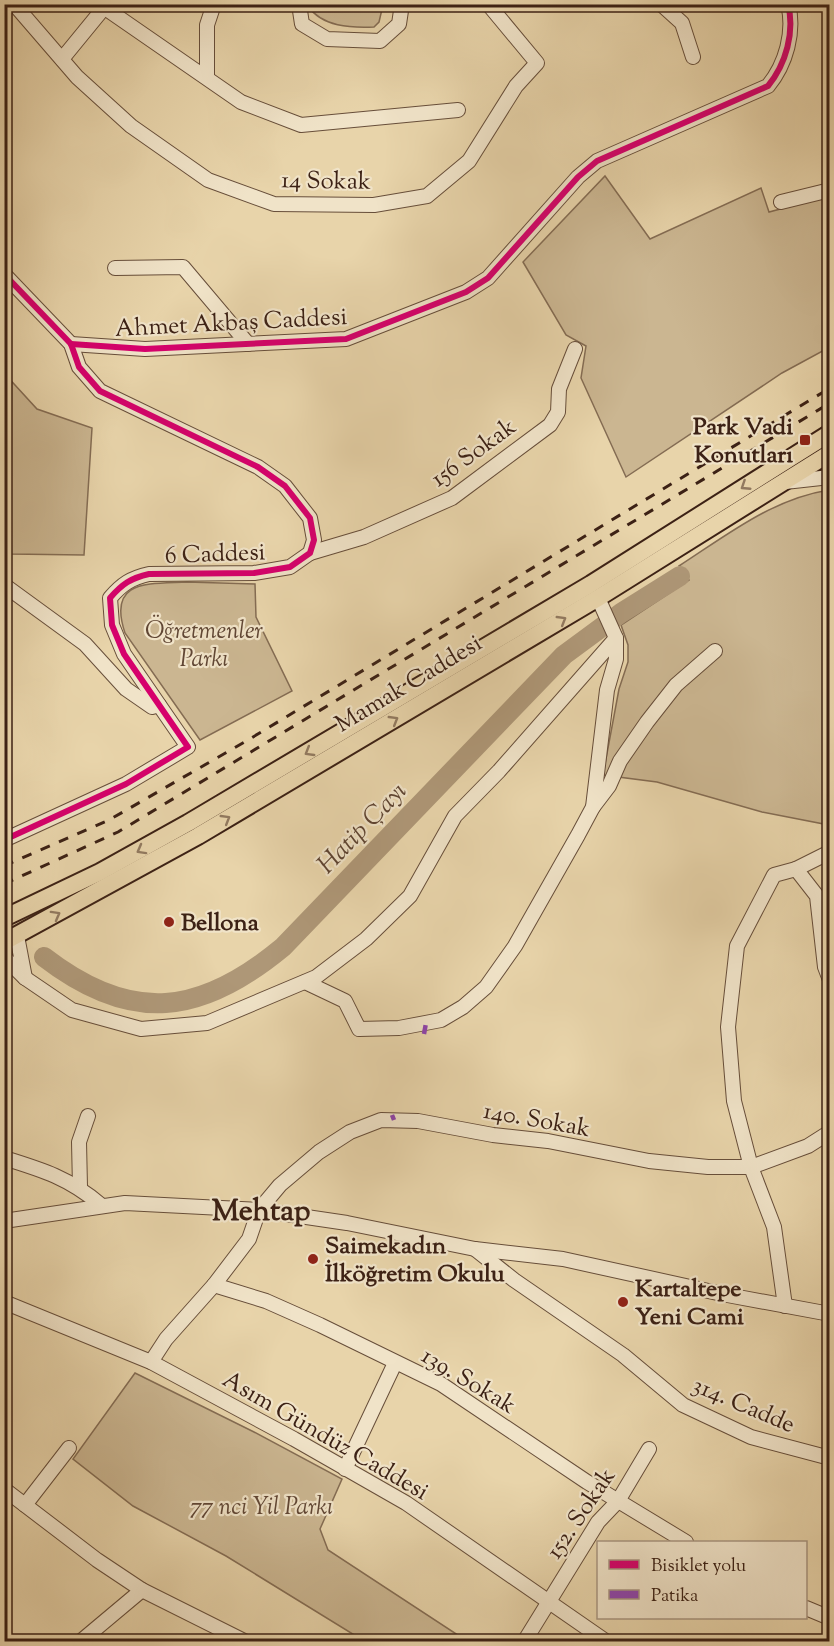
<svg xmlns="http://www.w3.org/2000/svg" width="834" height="1646" font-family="'Sorts Mill Goudy',serif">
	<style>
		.green { fill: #cbb691; stroke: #846c53; stroke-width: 1.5 }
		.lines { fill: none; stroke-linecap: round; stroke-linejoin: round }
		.river { stroke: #ae9777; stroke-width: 20 }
		.minor-casing { stroke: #674e3a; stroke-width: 16 }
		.major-casing { stroke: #3c2115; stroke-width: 20 }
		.minor { stroke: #f0e3c8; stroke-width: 14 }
		.major { stroke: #e8d4aa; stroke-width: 16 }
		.rail { stroke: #3c2115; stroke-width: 3; stroke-dasharray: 10 10; stroke-linecap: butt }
		.quiet { stroke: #8e44ad; stroke-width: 4.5; stroke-dasharray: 9 4.5; stroke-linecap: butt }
		.cycleway-casing { stroke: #f0e3c8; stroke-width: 10 }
		.cycleway { stroke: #d6006c; stroke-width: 6 }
		.oneway { stroke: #927a60 }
		.poi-dot { fill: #8f2418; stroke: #f0e3c8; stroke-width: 2 }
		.labels { text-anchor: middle; stroke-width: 4.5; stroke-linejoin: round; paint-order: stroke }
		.street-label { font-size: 24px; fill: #3c2115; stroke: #f0e3c8 }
		.poi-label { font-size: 24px; font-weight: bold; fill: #3c2115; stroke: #f0e3c8; text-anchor: start }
		.park-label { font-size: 24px; font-style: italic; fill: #604634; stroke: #f0e3c8 }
		.water-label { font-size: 26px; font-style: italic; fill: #5e4432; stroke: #f0e3c8 }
		.district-label { font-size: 30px; font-weight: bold; fill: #3c2115; stroke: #f0e3c8 }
	</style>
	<rect width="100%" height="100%" fill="#e8d4aa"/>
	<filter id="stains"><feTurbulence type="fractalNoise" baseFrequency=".00333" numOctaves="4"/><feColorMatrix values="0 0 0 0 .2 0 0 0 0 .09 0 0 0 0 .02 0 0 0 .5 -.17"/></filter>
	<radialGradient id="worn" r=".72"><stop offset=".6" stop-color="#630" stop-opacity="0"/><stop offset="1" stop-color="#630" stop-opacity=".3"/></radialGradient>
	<g class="green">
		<path d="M312,4H383V5L379,22L374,27C351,28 322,27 308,6Z"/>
		<polygon points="605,176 650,239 761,188 769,212 829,196 829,350 828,348 782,373 626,477 581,378 586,346 566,335 523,262"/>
		<polygon points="4,373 37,409 92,428 84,555 10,554 5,549"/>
		<path d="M829,490V825L762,812L657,782L603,775L619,689L628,662V645L621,625L689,580L679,566C727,535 772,499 829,490Z"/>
		<path d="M187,582L255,584L256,617L292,691L200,740L125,633C107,579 148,584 187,582Z"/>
		<polygon points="135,1373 254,1432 342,1479 320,1529 328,1550 467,1641 364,1641 226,1556 133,1506 73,1459"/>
	</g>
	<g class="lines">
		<path class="river" d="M44,957C132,1025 201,1015 283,947L564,655L621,613L680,576"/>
		<defs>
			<g id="minor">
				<polyline points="14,4 77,77 131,126 208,180 274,204 374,205 427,196 469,161 516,86 537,63 488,4"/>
				<polyline points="299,4 302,24 327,39 380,41 399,24 402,4"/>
				<polyline points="661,4 682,23 693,57"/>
				<polyline points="105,8 241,102 301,125 458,110"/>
				<polyline points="62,59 107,4"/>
				<polyline points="207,77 207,25 214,4"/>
				<polyline points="781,202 830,190"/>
				<polyline points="115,268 183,267 248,344"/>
				<path d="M4,274L71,344L79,367L100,391L258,467L285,486L310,518L314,540L310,553L290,567L254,573L149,574C131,578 122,584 110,598L112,625L124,654L188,747L126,784L4,840"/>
				<path d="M71,344L145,349L346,339L466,292L488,278L578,177L597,161L768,86C786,64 795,32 788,4"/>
				<polyline points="785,482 830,477"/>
				<polyline points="310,553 364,537 452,498 550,425 558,412 559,389 575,349"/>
				<polyline points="4,585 85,644 126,689 152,707 159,705"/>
				<polyline points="593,807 609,786 620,761 647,722 676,685 715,651"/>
				<polyline points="796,869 830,852"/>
				<polyline points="17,936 25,978"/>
				<polyline points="4,957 25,978 72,1010 141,1029 207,1023 316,977 366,939 410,896 455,816 499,771 616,638"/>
				<polyline points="305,982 345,1001 359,1029 399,1028 441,1020 463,1007 486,987 515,946 578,835 593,807 607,690 616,659 616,638 598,598"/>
				<path d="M4,1158C43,1170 69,1178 101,1205"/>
				<polyline points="80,1187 79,1142 88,1116"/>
				<polyline points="4,1221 125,1203 259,1210 347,1223 475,1249 563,1259 722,1294 830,1314"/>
				<polyline points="475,1249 514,1280 623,1355 683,1405 751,1437 830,1458"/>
				<polyline points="214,1285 266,1301 320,1325 441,1384 587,1482 686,1542"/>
				<polyline points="4,1302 151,1362 294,1439 406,1503 607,1642"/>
				<polyline points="785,1306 774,1227 751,1167 734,1101 728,1027 737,946 774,875 796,869 817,896 825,967 830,980"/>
				<polyline points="151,1362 166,1339 214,1285 249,1239 259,1210 280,1185 319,1152 350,1132 381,1120 418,1121 493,1135 548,1141 649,1161 708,1167 751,1167 808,1146 830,1132"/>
				<polyline points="345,1469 395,1363"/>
				<polyline points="4,1489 97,1560 142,1590 246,1642"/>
				<polyline points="25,1505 69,1448"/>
				<polyline points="806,1608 830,1618"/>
				<polyline points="80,1642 142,1590"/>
				<polyline points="524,1642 598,1522 618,1501 649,1449"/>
			</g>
			<g id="major">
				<polyline points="4,918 100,872 188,823 591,584 830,433"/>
				<polyline points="4,942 198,836 598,598 830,453"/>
			</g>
		</defs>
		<use href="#minor" class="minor-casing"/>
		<use href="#major" class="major-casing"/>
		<use href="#minor" class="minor"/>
		<use href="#major" class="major"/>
		<g class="rail">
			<polyline points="4,866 109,820 248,740 830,388"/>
			<polyline points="4,884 118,832 830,403"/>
		</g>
		<g class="quiet">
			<polyline points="424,1034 426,1023"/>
			<polyline points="392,1115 394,1120"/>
		</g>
		<defs>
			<g id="cycleway">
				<path d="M4,274L71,344L79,367L100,391L258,467L285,486L310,518L314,540L310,553L290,567L254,573L149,574C131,578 122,584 110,598L112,625L124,654L188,747L126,784L4,840"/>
				<path d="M71,344L145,349L346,339L466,292L488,278L578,177L597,161L768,86C786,64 795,32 788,4"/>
			</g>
		</defs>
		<use href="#cycleway" class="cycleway-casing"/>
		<use href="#cycleway" class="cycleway"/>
	</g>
	<defs><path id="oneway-chevron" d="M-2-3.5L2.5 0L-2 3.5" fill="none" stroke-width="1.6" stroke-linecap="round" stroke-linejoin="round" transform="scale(1.5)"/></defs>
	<g class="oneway">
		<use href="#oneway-chevron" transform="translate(745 486) rotate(147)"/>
		<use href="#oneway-chevron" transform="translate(562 620) rotate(-31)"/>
		<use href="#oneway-chevron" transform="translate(394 720) rotate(-31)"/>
		<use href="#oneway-chevron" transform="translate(309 752) rotate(149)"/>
		<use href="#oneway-chevron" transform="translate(226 819) rotate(-31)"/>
		<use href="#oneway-chevron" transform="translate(141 850) rotate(151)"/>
		<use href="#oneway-chevron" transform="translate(56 915) rotate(-29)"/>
	</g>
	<g class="poi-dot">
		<rect x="799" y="434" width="12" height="12" rx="3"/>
		<circle cx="169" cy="922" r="6"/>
		<circle cx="313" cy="1259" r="6"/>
		<circle cx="623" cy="1302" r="6"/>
	</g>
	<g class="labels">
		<g class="street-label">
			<text transform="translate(326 180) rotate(1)" y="8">14 Sokak</text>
			<text transform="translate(231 322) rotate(-3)" y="8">Ahmet Akbaş Caddesi</text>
			<text transform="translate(473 452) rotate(-36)" y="8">156 Sokak</text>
			<text transform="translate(215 553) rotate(-2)" y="8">6 Caddesi</text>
			<text transform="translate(408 683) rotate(-31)" y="8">Mamak Caddesi</text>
			<text transform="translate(537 1119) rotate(10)" y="8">140. Sokak</text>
			<text transform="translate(469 1380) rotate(31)" y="8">139. Sokak</text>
			<text transform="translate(744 1404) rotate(23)" y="8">314. Cadde</text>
			<text transform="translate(326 1435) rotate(30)" y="8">Asım Gündüz Caddesi</text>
			<text transform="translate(580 1513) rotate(-56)" y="8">152. Sokak</text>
		</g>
		<g class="poi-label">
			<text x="793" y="434" text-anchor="end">Park Vadi<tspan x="793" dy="28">Konutları</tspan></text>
			<text x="181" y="930">Bellona</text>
			<text x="325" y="1253">Saimekadın<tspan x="325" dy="28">İlköğretim Okulu</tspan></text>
			<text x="635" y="1296">Kartaltepe<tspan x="635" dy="28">Yeni Cami</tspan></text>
		</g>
		<g class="park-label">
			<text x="204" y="638">Öğretmenler<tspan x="204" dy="28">Parkı</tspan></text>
			<text x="262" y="1514">77 nci Yil Parkı</text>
		</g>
		<g class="water-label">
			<text transform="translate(361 827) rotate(-46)" y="9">Hatip Çayı</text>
		</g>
		<g class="district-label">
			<text x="261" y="1220">Mehtap</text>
		</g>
	</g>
	<rect width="834" height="1646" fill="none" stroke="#e8d4aa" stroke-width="24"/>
	<rect x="6" y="6" width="822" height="1634" fill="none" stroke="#3c2115" stroke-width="3"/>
	<rect x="12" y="12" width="810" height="1622" fill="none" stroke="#3c2115" stroke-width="1.5"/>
	<rect x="597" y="1541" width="210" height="78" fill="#f0e3c8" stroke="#a89580" stroke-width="1.5"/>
	<rect x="609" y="1560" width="30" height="9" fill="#d6006c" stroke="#a89580" stroke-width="1.5"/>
	<text x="651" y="1571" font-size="18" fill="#3c2115">Bisiklet yolu</text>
	<rect x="609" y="1590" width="30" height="9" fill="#8e44ad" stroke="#a89580" stroke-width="1.5"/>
	<text x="651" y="1601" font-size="18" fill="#3c2115">Patika</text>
	<rect width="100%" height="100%" filter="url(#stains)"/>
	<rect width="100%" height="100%" fill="url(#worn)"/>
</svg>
